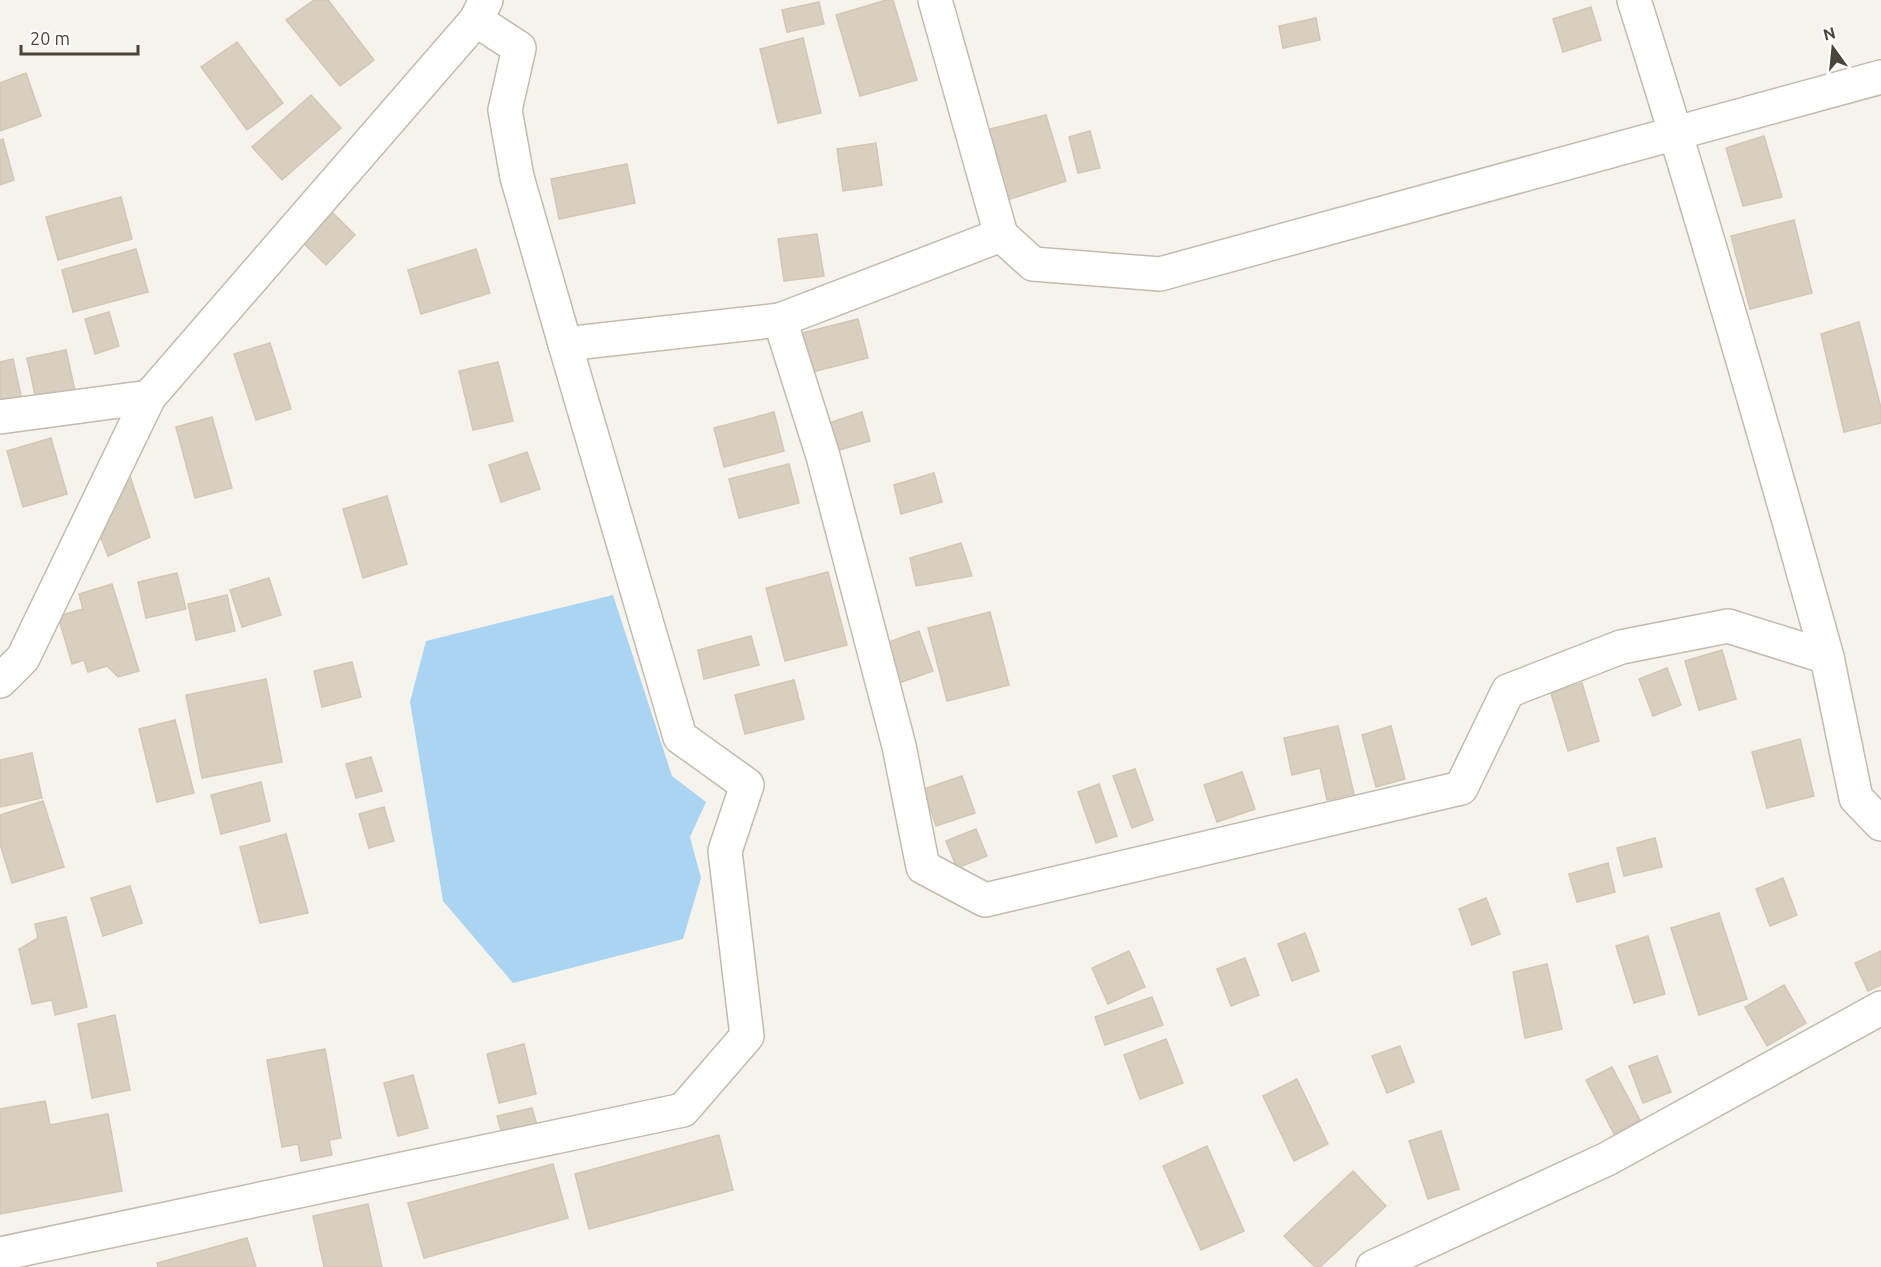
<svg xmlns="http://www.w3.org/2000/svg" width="1881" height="1267" font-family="Ubuntu,sans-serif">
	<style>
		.water { fill: #a9d4f2 }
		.building { fill: #d8cfc1; stroke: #d3c7b4; stroke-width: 1.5 }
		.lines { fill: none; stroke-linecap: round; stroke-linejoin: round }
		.street-casing { stroke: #c2bbae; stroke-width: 36 }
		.street { stroke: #fff; stroke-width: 33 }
	</style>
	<rect width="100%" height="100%" fill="#f6f3ec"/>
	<polygon class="water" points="613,595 672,776 706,802 690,837 701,878 683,939 513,983 443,901 410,702 426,641"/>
	<g class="building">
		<polygon points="314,0 328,0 374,60 340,86 286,20"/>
		<polygon points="886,0 893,0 917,80 860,96 836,15"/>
		<polygon points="819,2 824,24 787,32 782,10"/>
		<polygon points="1591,7 1601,40 1563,52 1553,19"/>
		<polygon points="1316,18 1320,40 1283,48 1279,26"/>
		<polygon points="803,38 821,113 778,123 760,49"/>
		<polygon points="237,42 283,103 247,130 201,67"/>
		<polygon points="26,73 41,116 0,131 0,83"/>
		<polygon points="311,95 341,128 282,180 252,147"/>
		<polygon points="1046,115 1066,181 1007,200 986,130"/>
		<polygon points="1090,131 1100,168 1078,173 1069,137"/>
		<polygon points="1764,136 1782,197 1743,206 1726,148"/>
		<polygon points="3,139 14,180 0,185 0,140"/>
		<polygon points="876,143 882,185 843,191 837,149"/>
		<polygon points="627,164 635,203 559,219 551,179"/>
		<polygon points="121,197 132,239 58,260 46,217"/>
		<polygon points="327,207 355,235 326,265 297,237"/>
		<polygon points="1794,220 1812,293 1750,309 1731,236"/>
		<polygon points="817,234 824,276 784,281 778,239"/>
		<polygon points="136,249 148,292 73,312 62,270"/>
		<polygon points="476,249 490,293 421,314 408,270"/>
		<polygon points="109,312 119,346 95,354 85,319"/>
		<polygon points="858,319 868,358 808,373 798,334"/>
		<polygon points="1859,322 1881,408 1881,423 1844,432 1821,334"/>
		<polygon points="270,343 291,409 256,420 234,354"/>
		<polygon points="66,350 75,391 36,399 27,358"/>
		<polygon points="13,359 22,400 0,405 0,362"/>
		<polygon points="498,362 513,421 473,430 459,371"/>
		<polygon points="774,412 784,451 724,467 714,428"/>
		<polygon points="862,412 870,441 829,453 823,425"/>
		<polygon points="212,417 232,488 195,498 176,427"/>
		<polygon points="51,438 67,494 23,507 7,451"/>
		<polygon points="527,452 540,489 501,502 489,465"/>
		<polygon points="789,464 799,503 739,518 729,479"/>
		<polygon points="934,473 942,502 901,514 894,485"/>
		<polygon points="130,476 150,537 108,556 99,533"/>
		<polygon points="387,496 407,564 363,578 343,509"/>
		<polygon points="961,543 972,576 916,586 910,558"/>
		<polygon points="828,572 847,645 785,661 766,588"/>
		<polygon points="177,573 186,609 146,618 138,582"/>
		<polygon points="269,578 281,615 242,627 230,590"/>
		<polygon points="112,584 139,671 118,677 107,666 88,672 84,660 72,664 58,616 83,609 79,594"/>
		<polygon points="227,595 235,631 196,640 188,604"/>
		<polygon points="990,612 1009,685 947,701 928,628"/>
		<polygon points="919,631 933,671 896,684 881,645"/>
		<polygon points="751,636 759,665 704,679 698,650"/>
		<polygon points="1722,650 1736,699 1699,710 1685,661"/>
		<polygon points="352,662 361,697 322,707 314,671"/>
		<polygon points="1667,668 1681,705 1653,716 1639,679"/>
		<polygon points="266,679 282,762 202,778 186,695"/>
		<polygon points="794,680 804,719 745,734 735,695"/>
		<polygon points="1582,683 1599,741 1568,751 1551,693"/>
		<polygon points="175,720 194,793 157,802 139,729"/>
		<polygon points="1338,726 1354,794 1327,800 1320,768 1292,775 1284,738"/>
		<polygon points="1391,726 1405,779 1376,787 1362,735"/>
		<polygon points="1800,739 1814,796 1767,808 1752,752"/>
		<polygon points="32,753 42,798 0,807 0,760"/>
		<polygon points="371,757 382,791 356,798 346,764"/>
		<polygon points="1135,769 1153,820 1132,828 1113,776"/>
		<polygon points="1242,772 1255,809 1217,822 1204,785"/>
		<polygon points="962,776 975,813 936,826 924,789"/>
		<polygon points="261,782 270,821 221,834 211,795"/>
		<polygon points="1099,784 1117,836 1096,843 1078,792"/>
		<polygon points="43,801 64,867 12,883 0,844 0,815"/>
		<polygon points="384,807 394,841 369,848 359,814"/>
		<polygon points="976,829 987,856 957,868 946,841"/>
		<polygon points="286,834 308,913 260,923 240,847"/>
		<polygon points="1655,838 1662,867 1624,876 1617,848"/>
		<polygon points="1608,863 1615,892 1577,902 1569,874"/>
		<polygon points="1783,878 1797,915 1770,926 1756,889"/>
		<polygon points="130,886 142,923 103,936 91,898"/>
		<polygon points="1486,898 1500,934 1472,945 1459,909"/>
		<polygon points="1719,913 1747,999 1699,1015 1671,928"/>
		<polygon points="66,917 87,1007 55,1015 52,1000 32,1004 19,949 38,938 35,924"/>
		<polygon points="1305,933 1319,971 1292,981 1278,944"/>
		<polygon points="1648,936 1665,994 1634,1003 1616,946"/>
		<polygon points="1129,951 1145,987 1108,1004 1092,968"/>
		<polygon points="1881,951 1881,985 1868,991 1855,963"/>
		<polygon points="1245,958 1259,995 1231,1006 1217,969"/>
		<polygon points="1547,964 1562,1029 1525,1038 1513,972"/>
		<polygon points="1784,985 1806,1023 1767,1046 1745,1007"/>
		<polygon points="1152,997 1163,1025 1105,1045 1095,1017"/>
		<polygon points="115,1015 130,1090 92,1098 78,1024"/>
		<polygon points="1166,1039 1183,1083 1140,1099 1124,1055"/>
		<polygon points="524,1044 536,1094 499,1103 487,1054"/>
		<polygon points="1400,1046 1414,1082 1387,1093 1372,1056"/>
		<polygon points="325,1049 341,1138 329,1140 332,1155 301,1161 298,1144 282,1147 267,1060"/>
		<polygon points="1657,1056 1671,1092 1643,1103 1629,1066"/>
		<polygon points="1612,1067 1640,1120 1614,1134 1586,1080"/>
		<polygon points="413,1075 428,1128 398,1136 384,1083"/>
		<polygon points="1297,1079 1328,1144 1294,1161 1263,1096"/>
		<polygon points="45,1101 50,1125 108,1114 122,1191 0,1214 0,1109"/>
		<polygon points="532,1108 539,1132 504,1141 497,1116"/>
		<polygon points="1441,1131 1459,1189 1428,1199 1409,1141"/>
		<polygon points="719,1135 733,1190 589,1229 575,1174"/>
		<polygon points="1207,1146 1244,1231 1201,1250 1163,1166"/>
		<polygon points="553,1164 568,1218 424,1258 408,1203"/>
		<polygon points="1353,1171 1386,1206 1320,1267 1315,1267 1284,1236"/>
		<polygon points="368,1204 382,1267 324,1267 313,1216"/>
		<polygon points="247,1238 256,1267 158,1267 157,1263"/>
	</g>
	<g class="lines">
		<defs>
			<g id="street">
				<polyline points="935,0 1001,235"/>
				<path d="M1634,0C1703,218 1766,437 1827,657"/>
				<polyline points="476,20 519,48 505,110 517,177 565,344 780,320 823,456 899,746 923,867 985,900 1461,788 1508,691 1621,647 1728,626 1827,657 1856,798 1881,824"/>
				<polyline points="780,320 1001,235 1033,264 1160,274 1881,77"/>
				<polyline points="0,417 149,397"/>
				<polyline points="0,681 23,658 149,397 476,20 486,0"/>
				<polyline points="0,1254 683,1110 747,1036 725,851 747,785 680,737 565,344"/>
				<polyline points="1373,1267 1607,1159 1881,1008"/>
			</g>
		</defs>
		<use href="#street" class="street-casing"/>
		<use href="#street" class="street"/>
	</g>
	<g transform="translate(1833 48) rotate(345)" stroke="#ffffff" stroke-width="4.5" paint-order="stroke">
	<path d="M0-4.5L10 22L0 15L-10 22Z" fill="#4b4439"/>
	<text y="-9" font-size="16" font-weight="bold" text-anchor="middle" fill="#4b4439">N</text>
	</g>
	<path d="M21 45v9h117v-9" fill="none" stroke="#4b4439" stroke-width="3"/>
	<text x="30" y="45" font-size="18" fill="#4b4439" stroke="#ffffff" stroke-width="4.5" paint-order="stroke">20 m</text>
</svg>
